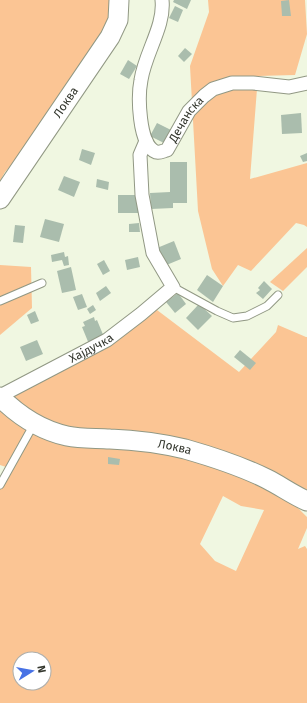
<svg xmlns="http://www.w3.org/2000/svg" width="307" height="703" font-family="'Fira Sans',sans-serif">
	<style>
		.green { fill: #fbc594; fill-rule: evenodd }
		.building { fill: #aabdad }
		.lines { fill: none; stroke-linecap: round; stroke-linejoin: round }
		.lane-casing { stroke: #919884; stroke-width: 9 }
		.street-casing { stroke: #919884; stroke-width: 15 }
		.secondary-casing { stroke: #919884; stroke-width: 21 }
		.lane { stroke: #fff; stroke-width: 7 }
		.street { stroke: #fff; stroke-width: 13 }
		.secondary { stroke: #fff; stroke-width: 19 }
		.labels { text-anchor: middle; stroke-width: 3.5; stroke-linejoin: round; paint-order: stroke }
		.street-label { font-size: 12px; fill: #35382f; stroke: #fff }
	</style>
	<rect width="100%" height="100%" fill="#f0f7e1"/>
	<g class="green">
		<polygon points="0,0 113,0 112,22 35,138 5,172 0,181"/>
		<polygon points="208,0 305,0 307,34 295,75 258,76 250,179 307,163 307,227 304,225 296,223 251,271 238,265 223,286 212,269 198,211 190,66 209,12"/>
		<polygon points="307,248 307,267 283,291 270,282"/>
		<polygon points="0,265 31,267 32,308 0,335"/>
		<polygon points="157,310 239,372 276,332 278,325 306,337 307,337 307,495 106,434 47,424 9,397 108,343"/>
		<path d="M0,404L34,432L202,461L264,486L293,503L307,517V528L298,549L305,546L307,549V703H0V481L6,467L0,465ZM223,496L241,506L264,510L236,571L215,561L200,544ZM20,659H44V683H20Z"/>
	</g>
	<g class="building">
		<polygon points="174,0 191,0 187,9 173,2"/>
		<polygon points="289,0 291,16 282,16 281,1"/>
		<polygon points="175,6 183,10 178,22 169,18"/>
		<polygon points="185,48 192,54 184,62 178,56"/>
		<polygon points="128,60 137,66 129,79 120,74"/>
		<polygon points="301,113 302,133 282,134 281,115"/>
		<polygon points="157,123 171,130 164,143 150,136"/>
		<polygon points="82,149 95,153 91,165 79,160"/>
		<polygon points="307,153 307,161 303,162 300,156"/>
		<polygon points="170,162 187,162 187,203 173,203 173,208 151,209 150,193 170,192"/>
		<polygon points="64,176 80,182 74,197 58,190"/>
		<polygon points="97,179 109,182 108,190 96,187"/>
		<rect x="118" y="195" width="21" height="18"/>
		<polygon points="45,219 64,224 59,242 40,237"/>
		<polygon points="139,223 140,232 129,232 129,224"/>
		<polygon points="15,225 25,226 23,243 13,242"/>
		<polygon points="174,241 181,259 164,266 157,248"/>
		<polygon points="64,252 65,257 68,256 69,265 64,266 62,260 52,262 51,255"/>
		<polygon points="138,257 140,267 127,270 125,260"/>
		<polygon points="104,260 110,271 103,275 97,264"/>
		<polygon points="71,267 76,290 62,293 57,271"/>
		<polygon points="207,275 223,286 213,302 197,290"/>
		<polygon points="264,281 272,289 263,299 256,293 260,290 258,288"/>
		<polygon points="106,286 111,293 100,301 96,293"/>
		<polygon points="178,293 186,304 175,313 166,302"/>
		<polygon points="82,294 87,307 78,310 73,297"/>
		<polygon points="199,304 212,316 198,330 186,318"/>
		<polygon points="93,305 96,310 90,314 87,309"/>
		<polygon points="35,311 39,321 31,324 27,315"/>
		<polygon points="94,317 95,321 97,320 104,337 89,344 82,327 85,326 83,322"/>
		<polygon points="37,340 43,354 26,361 20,347"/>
		<polygon points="240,350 256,363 250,370 234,357"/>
		<polygon points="108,457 120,459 119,465 108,464"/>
	</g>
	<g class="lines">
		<defs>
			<g id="lane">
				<polyline points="173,287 217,311 233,318 247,316 267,306 278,295"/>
				<polyline points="0,301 42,283"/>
				<polyline points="0,485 34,424"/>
			</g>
			<g id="street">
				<path id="s1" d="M162,0C165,26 145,53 141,80C138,95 138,145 156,152C160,153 163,151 167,150L189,111L204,96L213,89L232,83H253L289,87L307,83"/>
				<path id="s2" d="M0,396L107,340L141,314L173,287L153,253L142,195L140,155L146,141"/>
			</g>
			<g id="secondary">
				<path id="s3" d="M0,199L110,37L118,20L119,0"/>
				<path id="s4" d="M0,397C19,416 40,430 67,436C81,439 96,438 110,439C135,440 160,443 185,449C213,457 241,466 267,479C281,486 293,495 307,501"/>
			</g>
		</defs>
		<use href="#lane" class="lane-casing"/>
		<use href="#street" class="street-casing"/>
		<use href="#secondary" class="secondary-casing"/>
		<use href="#lane" class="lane"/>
		<use href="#street" class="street"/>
		<use href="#secondary" class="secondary"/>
	</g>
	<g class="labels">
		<g class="street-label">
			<text dy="4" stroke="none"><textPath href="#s3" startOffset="117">Локва</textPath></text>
			<text dy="4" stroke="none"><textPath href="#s1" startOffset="208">Дечанска</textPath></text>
			<text dy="4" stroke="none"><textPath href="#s2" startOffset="103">Хајдучка</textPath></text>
			<text dy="4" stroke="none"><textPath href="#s4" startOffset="187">Локва</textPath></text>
		</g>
	</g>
	<g transform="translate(32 671) rotate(79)"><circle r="19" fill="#ffffff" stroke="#aeafac"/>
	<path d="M0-3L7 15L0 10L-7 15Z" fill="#4872e5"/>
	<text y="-6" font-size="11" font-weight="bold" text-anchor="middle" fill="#35382f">N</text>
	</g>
</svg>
